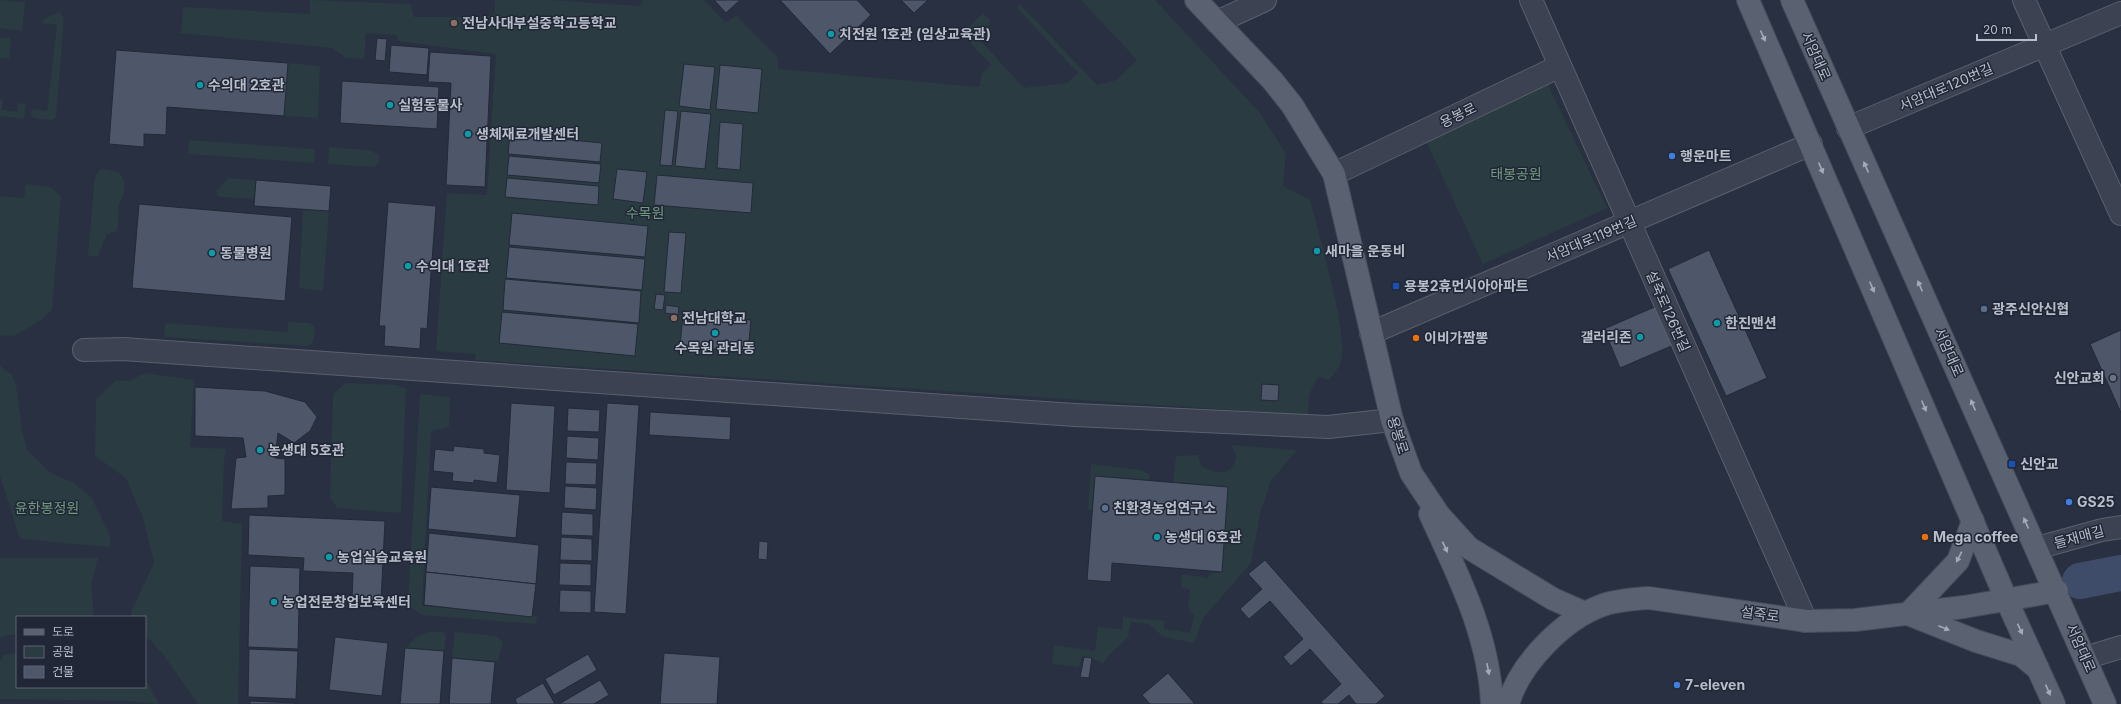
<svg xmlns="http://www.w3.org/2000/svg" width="2121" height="704" font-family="Inter,'Noto Sans KR',sans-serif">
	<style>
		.green { fill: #2a3c42 }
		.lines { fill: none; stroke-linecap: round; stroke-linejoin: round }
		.river { stroke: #3f4c69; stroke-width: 36 }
		.building { fill: #4e566a; stroke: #232938 }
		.minor-casing { stroke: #5a606e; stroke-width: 24 }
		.major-casing { stroke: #464b5a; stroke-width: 24 }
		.minor { stroke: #3c4251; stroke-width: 22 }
		.major { stroke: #5a6171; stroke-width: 22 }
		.oneway { fill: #a6abb9 }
		.education-dot { fill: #8d6e63; stroke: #212736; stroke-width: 1.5 }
		.culture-dot { fill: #0f9aa8; stroke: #212736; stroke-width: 1.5 }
		.shop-dot { fill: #3f7fe0; stroke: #212736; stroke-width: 1.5 }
		.transit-dot { fill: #1a4fb4; stroke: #212736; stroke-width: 1.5 }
		.service-dot { fill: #5c6f8a; stroke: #212736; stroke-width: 1.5 }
		.food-dot { fill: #e8710a; stroke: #212736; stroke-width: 1.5 }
		.worship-dot { fill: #6b7280; stroke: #212736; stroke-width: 1.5 }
		.labels { text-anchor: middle; stroke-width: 3; stroke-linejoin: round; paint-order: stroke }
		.poi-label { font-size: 14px; font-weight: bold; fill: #b9becb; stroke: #212736; text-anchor: start }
		.street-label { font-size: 14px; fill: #b9becb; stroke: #212736 }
		.park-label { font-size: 14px; fill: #719a7f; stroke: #212736 }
	</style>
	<rect width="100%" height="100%" fill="#283041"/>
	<g class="green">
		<polygon points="0,0 25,2 22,31 0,28"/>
		<path d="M310,0L411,4L414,17H487L495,13V0H552L640,6L643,0H704L726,23L736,15L778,58V69L979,87L982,74L991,65L962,34L983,13L990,20L989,26L978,38L1024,88L1067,83L1078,73L1017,8L1020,4L1097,85L1116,80L1137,60L1081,0H1155L1260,113L1286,154L1283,186L1310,200C1318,232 1349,333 1341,362C1339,368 1333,375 1329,380L1318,377L1309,395L1308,415L475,360L476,354L436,351L447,193L487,195L496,54L398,41L396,35L366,33L364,59L346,58L332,48L181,33L183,7L310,14Z"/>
		<polygon points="59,12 64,18 56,118 52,120 34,118 31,115 32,109 47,111 57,25 42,23 44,19"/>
		<polygon points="0,38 9,38 11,42 9,59 0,58"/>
		<polygon points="288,63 320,66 318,118 284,116"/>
		<polygon points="1547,83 1607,208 1483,264 1426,141"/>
		<polygon points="0,99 3,100 2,110 17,112 18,103 26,104 24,119 0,116"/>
		<polygon points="189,140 315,149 314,163 188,154"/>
		<polygon points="329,147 369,150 379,155 379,163 374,167 328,164"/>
		<path d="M101,169L119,172C128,185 125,193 118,207L119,211L117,231L107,234L98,256H88L94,185L96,175Z"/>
		<polygon points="229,178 256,180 255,199 221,197 217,195 217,190"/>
		<polygon points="26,184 50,187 61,196 52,310 43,319 14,336 0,335 0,196 24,198"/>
		<polygon points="303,209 329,211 323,291 299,288"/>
		<path d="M288,322L310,323L314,326C316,333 315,342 308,346L164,337L165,323L288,332Z"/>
		<polygon points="0,366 12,375 16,385 22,430 28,451 51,473 74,483 92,498 110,536 110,547 20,539 0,476"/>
		<polygon points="145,373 194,380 190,447 226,449 224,462 222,521 242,524 238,704 198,704 162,653 145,634 145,617 131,616 131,612 154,563 143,518 126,478 95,456 96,400 116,380 129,381"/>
		<polygon points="346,383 396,385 406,389 401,511 396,513 337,508 330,497 333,394"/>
		<polygon points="420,394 450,397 449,427 431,431 422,606 537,616 536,624 422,615 413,609 408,602"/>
		<path d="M1231,445L1297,450L1271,481L1261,510L1251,563L1204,617L1194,643L1163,637L1149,624L1131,622L1128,637L1108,656L1103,664L1092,658L1082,656L1079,667L1052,664L1054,645L1095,651L1098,627L1122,629L1123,616C1137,621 1151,618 1165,621L1164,629L1190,633L1194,616L1188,607L1190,590L1181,587L1182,574L1208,578L1210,574L1222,572L1228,487L1173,482L1176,456L1198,455L1201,466C1217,475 1235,477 1236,454Z"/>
		<polygon points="1091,464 1141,470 1150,475 1149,480 1095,476 1092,510 1088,510"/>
		<polygon points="0,558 98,558 91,584 94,615 91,617 17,617 17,634 0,637"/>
		<polygon points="428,632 444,632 446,637 444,651 405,648 418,636"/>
		<polygon points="455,632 496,636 503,642 498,661 452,658"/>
		<polygon points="17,653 17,687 145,687 145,678 159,704 128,701 0,699 0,661 5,654"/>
	</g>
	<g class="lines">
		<polyline class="river" points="2080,581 2121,573"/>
	</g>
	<g class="building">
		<polygon points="714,0 740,0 726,13"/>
		<polygon points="780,0 857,0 871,15 830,54"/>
		<polygon points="901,0 928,0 914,13"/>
		<polygon points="377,38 387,39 385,61 375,60"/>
		<polygon points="391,45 429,48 427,75 389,72"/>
		<polygon points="116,50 288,63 284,116 167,107 166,135 144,134 144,147 109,144"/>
		<polygon points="430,52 491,56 485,187 446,185 451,83 428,82"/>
		<polygon points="684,64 715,67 710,110 679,106"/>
		<polygon points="720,65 762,69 758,113 716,109"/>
		<polygon points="342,81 439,87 437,129 340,123"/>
		<polygon points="665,110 678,111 672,166 660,165"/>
		<polygon points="681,111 711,114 705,169 675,166"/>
		<polygon points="720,122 743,124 740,170 717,168"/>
		<polygon points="510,134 602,143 600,162 508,154"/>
		<polygon points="509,156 601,164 599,183 507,175"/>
		<polygon points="617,169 647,172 643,203 613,199"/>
		<polygon points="657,175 753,183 751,213 654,205"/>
		<polygon points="507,178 599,186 598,205 505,197"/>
		<polygon points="256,180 331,186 329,211 254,206"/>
		<polygon points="388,202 436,206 427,329 421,328 420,349 384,346 385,326 379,326"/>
		<polygon points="139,204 292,217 285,301 132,288"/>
		<polygon points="512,213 648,226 645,257 509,245"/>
		<polygon points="669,232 686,233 681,293 664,292"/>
		<polygon points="509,247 645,259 642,290 506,278"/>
		<polygon points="1709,250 1767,378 1726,396 1668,269"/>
		<polygon points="505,279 641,291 639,323 503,310"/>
		<polygon points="656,294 665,295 663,310 654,309"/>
		<polygon points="666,305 679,307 678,315 665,313"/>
		<polygon points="1659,305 1676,344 1620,368 1604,329"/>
		<polygon points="502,312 638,324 635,356 499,343"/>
		<polygon points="683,314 751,320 748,352 680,346"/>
		<polygon points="2121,330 2121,413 2090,344"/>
		<polygon points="1262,384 1279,385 1278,401 1261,400"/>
		<polygon points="195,387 265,391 305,402 317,417 310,431 294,443 278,433 275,458 285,459 285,495 268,496 268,508 231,509 236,458 246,457 243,438 195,436"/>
		<polygon points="511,403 555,406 550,493 506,490"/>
		<polygon points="607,403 639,405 626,614 594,612"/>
		<polygon points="568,408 600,410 599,432 567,431"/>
		<polygon points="650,412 731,417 730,440 649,435"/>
		<polygon points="567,436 599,438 598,460 566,458"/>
		<polygon points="454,446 484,449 484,453 500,455 497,483 474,480 474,483 452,481 453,473 433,471 435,449 453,451"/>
		<polygon points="566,462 597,463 596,485 565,484"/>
		<polygon points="1095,476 1228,487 1222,572 1112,563 1111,582 1087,580"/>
		<polygon points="565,486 597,488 596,510 564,508"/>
		<polygon points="431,487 520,495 516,538 428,529"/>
		<polygon points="562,512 593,514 593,536 561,535"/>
		<polygon points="249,515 385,521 381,601 352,599 353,573 303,571 304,558 248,555"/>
		<polygon points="429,533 539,545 536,584 426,572"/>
		<polygon points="561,537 592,539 592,561 560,560"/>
		<polygon points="759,541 768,542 767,560 758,559"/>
		<polygon points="1265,560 1385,696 1376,704 1356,704 1349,695 1338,704 1323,704 1321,702 1341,684 1310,649 1291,666 1283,657 1303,639 1270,601 1249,619 1240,609 1262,589 1248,574"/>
		<polygon points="560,563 591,564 591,586 559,585"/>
		<polygon points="250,566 300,568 298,649 248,647"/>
		<polygon points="426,572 536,584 532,617 424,605"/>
		<polygon points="560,590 591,591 591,613 559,612"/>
		<polygon points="335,637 388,643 382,696 329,690"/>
		<polygon points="405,648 444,651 440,704 400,704"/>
		<polygon points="249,649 298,651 296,699 248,697"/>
		<polygon points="664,653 720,657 717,704 660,704"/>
		<polygon points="588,654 597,670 554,695 545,679"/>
		<polygon points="1084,657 1092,658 1089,678 1080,677"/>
		<polygon points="452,658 495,662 491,704 449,704"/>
		<polygon points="1168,673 1195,704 1150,704 1142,695"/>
		<polygon points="600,680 609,695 594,704 559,704"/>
		<polygon points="543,683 555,704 517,704 515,699"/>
		<polygon points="250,701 296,703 296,704 250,704"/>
	</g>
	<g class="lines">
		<defs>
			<g id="minor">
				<polyline points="1531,0 1806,621"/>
				<polyline points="2024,0 2121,214"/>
				<polyline points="1217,22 1265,0"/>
				<polyline points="1848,128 2121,13"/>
				<polyline points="1334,174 1560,66"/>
				<polyline points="1371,333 1811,144"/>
				<polyline points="84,350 123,349 1075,415 1328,427 1392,420"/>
				<polyline points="2037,548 2102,530 2121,527"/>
				<polyline points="2085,658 2121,647"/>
			</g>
			<g id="major">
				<polyline points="1196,0 1272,80 1292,105 1334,174 1392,420 1411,473 1439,515 1469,548 1553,599 1585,613"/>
				<polyline points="1748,0 2007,601 2054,704"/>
				<polyline points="1792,0 2105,704"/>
				<path d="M1430,514C1458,575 1489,635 1492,704"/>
				<polyline points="1973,521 1958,561 1908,614 1976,641 2021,655 2038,669"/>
				<path d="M1508,704C1520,663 1564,619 1603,605C1618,600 1634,599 1649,598L1806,621L1855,620L1964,607L2057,591"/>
			</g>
		</defs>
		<use href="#minor" class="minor-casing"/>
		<use href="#major" class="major-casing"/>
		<use href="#minor" class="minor"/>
		<use href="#major" class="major"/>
	</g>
	<defs><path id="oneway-solid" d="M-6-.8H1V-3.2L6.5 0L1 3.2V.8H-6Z"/></defs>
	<g class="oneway">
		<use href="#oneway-solid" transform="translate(1763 36) rotate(66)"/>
		<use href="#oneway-solid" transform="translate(1866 167) rotate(-114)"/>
		<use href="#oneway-solid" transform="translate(1821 168) rotate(67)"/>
		<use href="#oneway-solid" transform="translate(1920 286) rotate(-114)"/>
		<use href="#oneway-solid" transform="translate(1872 287) rotate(67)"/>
		<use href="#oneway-solid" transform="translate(1973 405) rotate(-114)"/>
		<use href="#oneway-solid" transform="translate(1924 406) rotate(67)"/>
		<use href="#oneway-solid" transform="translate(2026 523) rotate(-114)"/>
		<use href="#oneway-solid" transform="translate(1445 547) rotate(65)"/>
		<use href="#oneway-solid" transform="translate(1959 557) rotate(117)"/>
		<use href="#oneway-solid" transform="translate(1944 628) rotate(22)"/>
		<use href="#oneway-solid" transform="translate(2020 629) rotate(65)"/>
		<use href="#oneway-solid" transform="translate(1488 669) rotate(79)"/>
		<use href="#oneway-solid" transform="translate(2048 690) rotate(66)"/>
	</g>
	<g class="education-dot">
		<circle cx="454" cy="23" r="4"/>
		<circle cx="674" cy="318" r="4"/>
	</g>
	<g class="culture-dot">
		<circle cx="831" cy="34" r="4"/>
		<circle cx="200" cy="85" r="4"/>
		<circle cx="390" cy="105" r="4"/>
		<circle cx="468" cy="134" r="4"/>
		<circle cx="1317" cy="251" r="4"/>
		<circle cx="212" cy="253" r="4"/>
		<circle cx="408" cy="266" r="4"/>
		<circle cx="1717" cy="323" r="4"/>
		<circle cx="715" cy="333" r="4"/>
		<circle cx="1640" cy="337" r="4"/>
		<circle cx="260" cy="450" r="4"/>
		<circle cx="1157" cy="537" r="4"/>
		<circle cx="329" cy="557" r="4"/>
		<circle cx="274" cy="602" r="4"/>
	</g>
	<g class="shop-dot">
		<circle cx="1672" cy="156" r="4"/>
		<circle cx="2069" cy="502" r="4"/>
		<circle cx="1677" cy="685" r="4"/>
	</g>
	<g class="transit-dot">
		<rect x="1392" y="282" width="8" height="8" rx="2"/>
		<rect x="2008" y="460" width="8" height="8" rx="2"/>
	</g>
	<g class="service-dot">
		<circle cx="1984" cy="309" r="4"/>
		<circle cx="1105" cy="508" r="4"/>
	</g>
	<g class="food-dot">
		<circle cx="1416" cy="338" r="4"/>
		<circle cx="1925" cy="537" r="4"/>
	</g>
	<circle class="worship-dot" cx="2113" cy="378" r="4"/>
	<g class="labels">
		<g class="poi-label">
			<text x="462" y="28">전남사대부설중학고등학교</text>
			<text x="839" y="39">치전원 1호관 (임상교육관)</text>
			<text x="208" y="90">수의대 2호관</text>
			<text x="398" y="110">실험동물사</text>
			<text x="476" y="139">생체재료개발센터</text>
			<text x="1680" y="161">행운마트</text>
			<text x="1325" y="256">새마을 운동비</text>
			<text x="220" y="258">동물병원</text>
			<text x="416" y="271">수의대 1호관</text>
			<text x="1404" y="291">용봉2휴먼시아아파트</text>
			<text x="1992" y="314">광주신안신협</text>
			<text x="682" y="323">전남대학교</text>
			<text x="1725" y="328">한진맨션</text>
			<text x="1632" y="342" text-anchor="end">갤러리존</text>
			<text x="1424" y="343">이비가짬뽕</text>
			<text x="715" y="353" text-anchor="middle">수목원 관리동</text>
			<text x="2105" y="383" text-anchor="end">신안교회</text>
			<text x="268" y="455">농생대 5호관</text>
			<text x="2020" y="469">신안교</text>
			<text x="2077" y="507">GS25</text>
			<text x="1113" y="513">친환경농업연구소</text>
			<text x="1165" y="542">농생대 6호관</text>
			<text x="1933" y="542">Mega coffee</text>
			<text x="337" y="562">농업실습교육원</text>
			<text x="282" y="607">농업전문창업보육센터</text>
			<text x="1685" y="690">7-eleven</text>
		</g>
		<g class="street-label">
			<text transform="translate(1816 56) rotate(66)" y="5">서암대로</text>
			<text transform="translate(1946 87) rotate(-23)" y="5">서암대로120번길</text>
			<text transform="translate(1458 115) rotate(-26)" y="5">용봉로</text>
			<text transform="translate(1591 239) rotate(-23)" y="5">서암대로119번길</text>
			<text transform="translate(1668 311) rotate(66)" y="5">설죽로126번길</text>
			<text transform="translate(1949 352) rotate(66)" y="5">서암대로</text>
			<text transform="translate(1398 435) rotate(72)" y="5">용봉로</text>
			<text transform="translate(2079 537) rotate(-15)" y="5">들재매길</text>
			<text transform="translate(1760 614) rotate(8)" y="5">설죽로</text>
			<text transform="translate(2081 648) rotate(66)" y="5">서암대로</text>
		</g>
		<g class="park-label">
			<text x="1516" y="179">태봉공원</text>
			<text x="645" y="218">수목원</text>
			<text x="47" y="513">윤한봉정원</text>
		</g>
	</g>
	<rect x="16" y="616" width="130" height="72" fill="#212736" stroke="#5e6372"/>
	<rect x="24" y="629" width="20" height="6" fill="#5a6171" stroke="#5e6372"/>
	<text x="52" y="636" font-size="12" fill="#b9becb">도로</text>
	<rect x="24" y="646" width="20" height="12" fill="#2a3c42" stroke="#5e6372"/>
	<text x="52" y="656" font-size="12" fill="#b9becb">공원</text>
	<rect x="24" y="666" width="20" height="12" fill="#4e566a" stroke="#5e6372"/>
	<text x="52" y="676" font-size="12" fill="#b9becb">건물</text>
	<path d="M1977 34v6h59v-6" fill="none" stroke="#b9becb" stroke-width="2"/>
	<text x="1983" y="34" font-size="12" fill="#b9becb" stroke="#212736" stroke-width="3" paint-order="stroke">20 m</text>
</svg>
